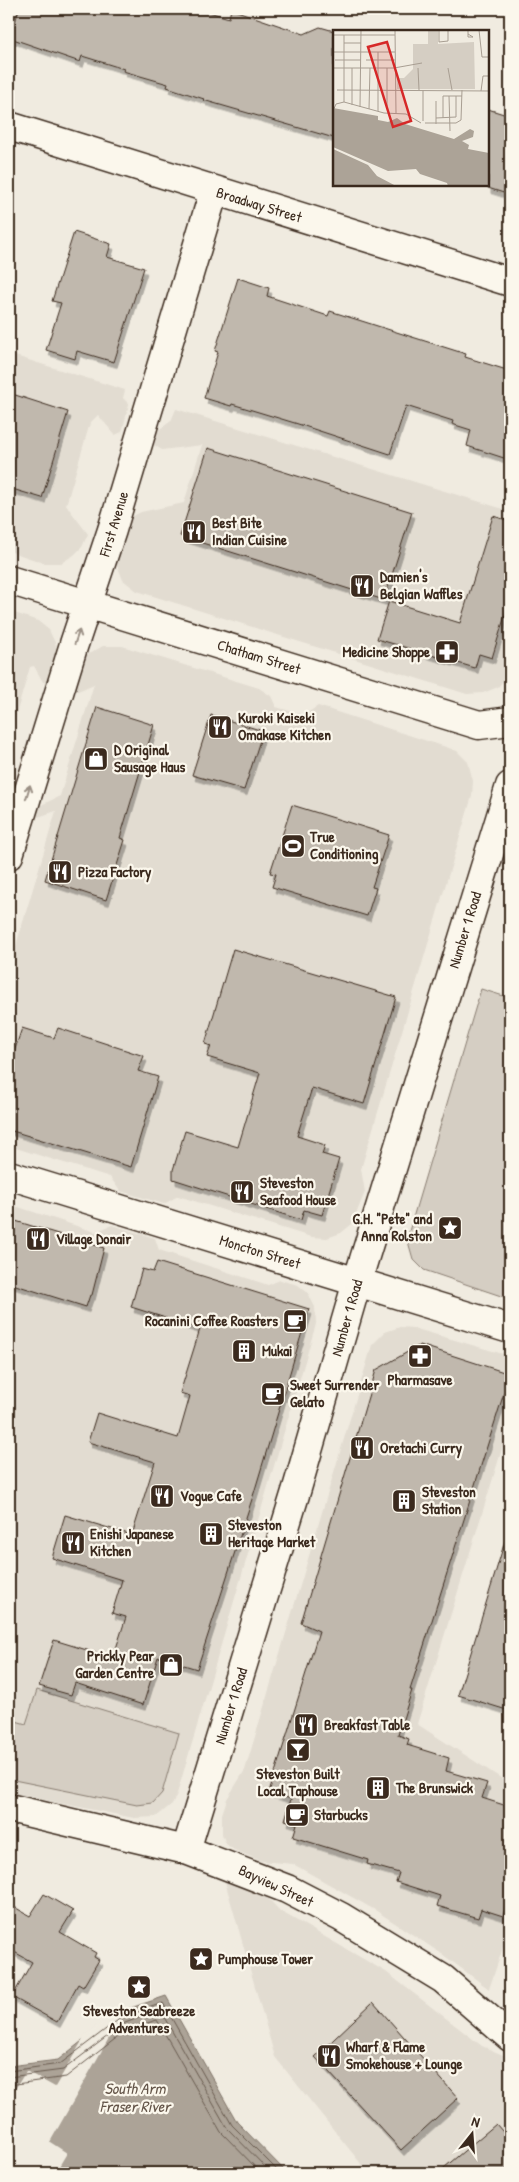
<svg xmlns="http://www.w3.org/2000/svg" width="519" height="2182" font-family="'Patrick Hand',sans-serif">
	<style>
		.built { fill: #e2dcd1 }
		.green { fill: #d5cec3; stroke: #887c70 }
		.water { fill: #aca397; stroke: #7f7367 }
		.pier { fill: #f0ebe0 }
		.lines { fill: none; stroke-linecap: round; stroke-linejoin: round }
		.shore { stroke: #685a4e; stroke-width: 1 }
		.building { fill: #c0b8ad; stroke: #3b2a1e; filter: url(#shadow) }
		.minor-casing { stroke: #3b2a1e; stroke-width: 31 }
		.minor { stroke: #fbf7ec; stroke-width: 28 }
		.oneway { stroke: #9b9085 }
		.labels { text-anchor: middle; stroke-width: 4.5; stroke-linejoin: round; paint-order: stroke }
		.street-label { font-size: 15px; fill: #3b2a1e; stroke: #fbf7ec }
		.poi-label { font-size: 15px; font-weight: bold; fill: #3b2a1e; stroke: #fbf7ec; text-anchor: start }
		.water-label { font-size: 16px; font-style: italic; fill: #635448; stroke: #fbf7ec }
		.inset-road { fill: none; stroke: #a89e92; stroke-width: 1 }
		.view { fill: #d62828; fill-opacity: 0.15; stroke: #d62828; stroke-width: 2.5 }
		.inset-edge { fill: none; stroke: #3b2a1e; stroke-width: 2.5 }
	</style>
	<defs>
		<filter id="shadow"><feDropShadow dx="3" dy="5.5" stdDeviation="0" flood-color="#0004"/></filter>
	</defs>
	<rect width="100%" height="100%" fill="#f0ebe0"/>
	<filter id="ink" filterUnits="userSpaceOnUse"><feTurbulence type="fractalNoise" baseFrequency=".02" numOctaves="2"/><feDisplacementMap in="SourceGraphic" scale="10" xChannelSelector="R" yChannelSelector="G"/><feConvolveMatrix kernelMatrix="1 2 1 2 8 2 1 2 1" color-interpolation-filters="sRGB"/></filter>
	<g filter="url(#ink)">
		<g class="built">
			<polygon points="9,354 125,390 123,398 129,404 122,432 115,435 98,415 90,423 66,505 88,534 82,547 74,555 61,563 44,563 9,551"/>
			<polygon points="176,409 510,511 510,668 503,681 498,687 483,693 467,694 137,591 123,580 116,562 131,517 141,512 184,503 202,445 162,450 154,445 157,431 171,421"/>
			<polygon points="9,611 38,621 49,630 56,645 57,658 47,683 43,682 34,666 30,667 9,738"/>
			<polygon points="103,646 122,646 259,688 271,696 276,707 304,715 318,706 446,747 457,751 468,762 473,781 472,796 361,1169 365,1192 352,1224 341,1233 327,1238 311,1237 178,1196 164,1204 120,1191 110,1177 9,1146 9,969 56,811 38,817 35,816 35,808 60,796 94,684 78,691 73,690 78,666 87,655"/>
			<polygon points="9,1204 95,1232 112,1225 155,1238 159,1250 268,1285 280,1280 298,1285 308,1293 315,1307 316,1324 177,1794 172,1804 156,1817 134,1818 9,1793"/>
			<polygon points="400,1327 413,1328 510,1356 510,1423 417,1724 510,1784 510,1927 489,1989 442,1954 375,1910 293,1864 261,1861 234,1850 226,1844 222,1834 222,1814 227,1799 245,1770 372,1345 385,1332"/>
			<polygon points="224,1878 266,1896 280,1911 386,1972 482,2046 510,2058 510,2173 372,2173 362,2165 275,2057"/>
		</g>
		<g class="green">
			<polygon points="481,989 510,998 510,1299 424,1270 413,1259 407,1238"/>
			<polygon points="37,1690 179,1733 162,1793 153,1803 137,1805 9,1779 9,1719 26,1724"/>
		</g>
		<polygon class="water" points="166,1996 237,2122 287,2173 9,2173 9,2066 58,2060 119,2012"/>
		<polygon class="pier" points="126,2008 50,2142 67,2153 55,2173 9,2173 9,2093 12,2094 26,2071 55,2087 85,2036 118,2010"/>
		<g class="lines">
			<g class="shore">
				<polyline points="9,2071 60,2064 122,2017 163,2003 232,2125 280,2173"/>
				<polyline points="9,2077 63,2070 125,2023 160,2010 227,2128 271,2173"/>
				<polyline points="9,2085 66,2077 128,2029 157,2020 221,2132 261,2173"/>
			</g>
		</g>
		<g class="building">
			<polygon points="19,9 199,9 229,18 231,9 304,34 320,27 334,31 334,138 203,100 204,99 167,87 168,84 123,71 124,69 82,56 80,62 10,38"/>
			<polygon points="488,109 510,116 510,195 488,188"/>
			<polygon points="74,232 111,244 107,257 144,268 114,362 77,351 75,359 46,350 61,303 52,301"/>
			<polygon points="238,278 269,288 267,296 328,316 330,311 466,354 465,357 510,371 510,460 467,446 471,430 452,424 453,421 406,406 390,454 298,424 232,404 231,406 204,398 218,352 215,351"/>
			<polygon points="9,393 68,412 42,498 9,488"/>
			<polygon points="208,448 412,512 384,600 180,536"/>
			<polygon points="493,516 510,521 510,599 492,658 479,654 475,668 377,639 389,601 460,623"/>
			<polygon points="97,707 154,725 120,838 125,840 106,900 45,880"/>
			<polygon points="211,715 263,731 244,790 192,775"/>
			<polygon points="292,805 389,835 372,887 376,888 367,916 272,887 276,874 270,873"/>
			<polygon points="233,949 396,997 364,1104 312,1088 297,1136 325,1145 322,1154 339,1159 322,1215 304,1210 301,1220 173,1179 173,1170 185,1131 238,1147 260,1073 207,1057 211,1046 205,1044"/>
			<polygon points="22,1028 54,1038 58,1028 144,1056 138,1071 158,1077 131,1167 9,1130 9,1051 14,1052"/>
			<polygon points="9,1219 104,1248 92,1295 90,1295 86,1307 9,1283"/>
			<polygon points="157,1262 309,1309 254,1493 197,1669 158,1657 143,1705 75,1683 71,1695 39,1686 54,1640 113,1658 126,1617 112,1613 122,1580 52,1558 65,1515 132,1535 155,1462 88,1442 97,1413 178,1438 190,1396 180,1393 200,1329 131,1307 142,1269 153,1272"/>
			<polygon points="420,1345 510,1374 410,1690 412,1690 398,1735 409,1739 407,1745 449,1758 446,1771 487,1783 482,1798 510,1807 510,1891 503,1916 481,1909 478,1918 437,1906 440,1896 396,1882 399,1873 367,1864 368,1860 293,1837 297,1824 285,1820 291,1799 269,1792 319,1631 301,1623 376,1370"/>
			<polygon points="505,1541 510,1542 510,1711 458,1695"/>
			<polygon points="44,1894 73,1911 60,1932 96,1953 94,1957 99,1960 83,1987 78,1984 57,2022 12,1997 32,1962 9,1949 9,1904 30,1916"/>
			<polygon points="373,2002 458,2098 401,2150 315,2057"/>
			<polygon points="496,2124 510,2140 510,2173 438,2173"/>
		</g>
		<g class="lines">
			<defs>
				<g id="minor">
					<polyline points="9,126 510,282"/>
					<polyline points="9,580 479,725 510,721"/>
					<polyline points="9,855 74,644 112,530 214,191"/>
					<polyline points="9,1175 510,1329"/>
					<polyline points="9,1808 186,1850 287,1889 341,1917 443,1979 510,2037"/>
					<polyline points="186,1850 298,1485 357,1282 510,786"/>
				</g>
			</defs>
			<use href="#minor" class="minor-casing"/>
			<use href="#minor" class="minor"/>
		</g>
		<defs><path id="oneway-shaft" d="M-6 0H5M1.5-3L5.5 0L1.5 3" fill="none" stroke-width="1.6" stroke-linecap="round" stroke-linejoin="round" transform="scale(1.25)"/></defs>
		<g class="oneway">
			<use href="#oneway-shaft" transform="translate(77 637) rotate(-71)"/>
			<use href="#oneway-shaft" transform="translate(28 792) rotate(-73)"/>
		</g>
	</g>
	<defs>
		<symbol id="restaurant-square" viewBox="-11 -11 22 22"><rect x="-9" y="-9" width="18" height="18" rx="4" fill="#3b2a1e" stroke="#fbf7ec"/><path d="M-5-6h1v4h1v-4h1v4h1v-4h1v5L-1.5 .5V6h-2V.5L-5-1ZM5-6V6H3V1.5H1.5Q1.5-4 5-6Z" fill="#fff"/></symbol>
		<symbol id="pharmacy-square" viewBox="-11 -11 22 22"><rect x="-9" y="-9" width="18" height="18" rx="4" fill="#3b2a1e" stroke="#fbf7ec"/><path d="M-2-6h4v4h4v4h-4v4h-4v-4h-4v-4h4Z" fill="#fff"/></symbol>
		<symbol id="shop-square" viewBox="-11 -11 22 22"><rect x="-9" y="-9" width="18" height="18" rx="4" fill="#3b2a1e" stroke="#fbf7ec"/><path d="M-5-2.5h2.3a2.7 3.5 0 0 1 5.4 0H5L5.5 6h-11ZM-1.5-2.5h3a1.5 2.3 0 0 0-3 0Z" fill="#fff"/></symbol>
		<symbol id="stadium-square" viewBox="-11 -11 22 22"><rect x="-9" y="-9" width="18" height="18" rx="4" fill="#3b2a1e" stroke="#fbf7ec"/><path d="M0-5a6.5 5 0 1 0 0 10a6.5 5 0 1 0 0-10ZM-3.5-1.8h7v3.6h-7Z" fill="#fff"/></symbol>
		<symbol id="sight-square" viewBox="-11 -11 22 22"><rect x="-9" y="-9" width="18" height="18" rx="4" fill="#3b2a1e" stroke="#fbf7ec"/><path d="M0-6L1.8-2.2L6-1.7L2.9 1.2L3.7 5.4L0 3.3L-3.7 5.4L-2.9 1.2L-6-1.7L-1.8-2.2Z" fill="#fff"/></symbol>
		<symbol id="cafe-square" viewBox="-11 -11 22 22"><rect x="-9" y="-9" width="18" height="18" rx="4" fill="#3b2a1e" stroke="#fbf7ec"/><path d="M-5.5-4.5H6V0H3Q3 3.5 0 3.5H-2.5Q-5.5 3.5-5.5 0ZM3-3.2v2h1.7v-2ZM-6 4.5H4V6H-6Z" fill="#fff"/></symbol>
		<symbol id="building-square" viewBox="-11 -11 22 22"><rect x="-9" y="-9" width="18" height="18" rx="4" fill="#3b2a1e" stroke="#fbf7ec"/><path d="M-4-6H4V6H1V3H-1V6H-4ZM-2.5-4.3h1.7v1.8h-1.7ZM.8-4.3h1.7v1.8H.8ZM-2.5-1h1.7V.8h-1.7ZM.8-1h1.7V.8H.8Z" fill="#fff"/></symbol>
		<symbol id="bar-square" viewBox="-11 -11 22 22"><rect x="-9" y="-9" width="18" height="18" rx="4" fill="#3b2a1e" stroke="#fbf7ec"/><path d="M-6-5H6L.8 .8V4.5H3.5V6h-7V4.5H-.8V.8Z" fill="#fff"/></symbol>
	</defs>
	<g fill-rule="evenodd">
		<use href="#restaurant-square" x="180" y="518" width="28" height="28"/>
		<use href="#restaurant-square" x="348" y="572" width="28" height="28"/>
		<use href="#pharmacy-square" x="433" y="638" width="28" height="28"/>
		<use href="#restaurant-square" x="206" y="713" width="28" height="28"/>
		<use href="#shop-square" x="82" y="745" width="28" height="28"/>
		<use href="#stadium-square" x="279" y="832" width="28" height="28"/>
		<use href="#restaurant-square" x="46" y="858" width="28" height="28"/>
		<use href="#restaurant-square" x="228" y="1178" width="28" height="28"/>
		<use href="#sight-square" x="436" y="1214" width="28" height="28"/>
		<use href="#restaurant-square" x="24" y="1225" width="28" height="28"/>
		<use href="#cafe-square" x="281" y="1307" width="28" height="28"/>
		<use href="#building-square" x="230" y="1337" width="28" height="28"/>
		<use href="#pharmacy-square" x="406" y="1342" width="28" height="28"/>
		<use href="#cafe-square" x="259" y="1380" width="28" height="28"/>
		<use href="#restaurant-square" x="348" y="1434" width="28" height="28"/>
		<use href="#restaurant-square" x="148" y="1482" width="28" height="28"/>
		<use href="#building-square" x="390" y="1487" width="28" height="28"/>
		<use href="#building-square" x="197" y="1520" width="28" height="28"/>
		<use href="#restaurant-square" x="59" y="1529" width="28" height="28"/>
		<use href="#shop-square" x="157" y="1651" width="28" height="28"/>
		<use href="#restaurant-square" x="292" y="1711" width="28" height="28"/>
		<use href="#bar-square" x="284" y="1736" width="28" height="28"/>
		<use href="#building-square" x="364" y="1774" width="28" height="28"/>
		<use href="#cafe-square" x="283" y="1801" width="28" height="28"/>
		<use href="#sight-square" x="187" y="1945" width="28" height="28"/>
		<use href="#sight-square" x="125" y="1973" width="28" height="28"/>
		<use href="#restaurant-square" x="315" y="2042" width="28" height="28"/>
	</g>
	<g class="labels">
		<g class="street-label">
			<text transform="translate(259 205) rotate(17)" y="5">Broadway Street</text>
			<text transform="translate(114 524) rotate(-73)" y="5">First Avenue</text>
			<text transform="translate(259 657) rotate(17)" y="5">Chatham Street</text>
			<text transform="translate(465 930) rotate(-73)" y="5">Number 1 Road</text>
			<text transform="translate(260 1252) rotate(17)" y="5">Moncton Street</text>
			<text transform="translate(347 1318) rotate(-74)" y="5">Number 1 Road</text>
			<text transform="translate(231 1706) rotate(-73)" y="5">Number 1 Road</text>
			<text transform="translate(276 1886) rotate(25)" y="5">Bayview Street</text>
		</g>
		<g class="poi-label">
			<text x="212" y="528">Best Bite<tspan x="212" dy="17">Indian Cuisine</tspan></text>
			<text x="380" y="582">Damien's<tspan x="380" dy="17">Belgian Waffles</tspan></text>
			<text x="430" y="657" text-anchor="end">Medicine Shoppe</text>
			<text x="238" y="723">Kuroki Kaiseki<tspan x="238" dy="17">Omakase Kitchen</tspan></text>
			<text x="114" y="755">D Original<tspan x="114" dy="17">Sausage Haus</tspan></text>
			<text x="310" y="842">True<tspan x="310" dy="17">Conditioning</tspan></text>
			<text x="78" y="877">Pizza Factory</text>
			<text x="260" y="1188">Steveston<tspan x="260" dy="17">Seafood House</tspan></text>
			<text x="432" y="1224" text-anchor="end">G.H. "Pete" and<tspan x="432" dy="17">Anna Rolston</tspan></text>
			<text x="56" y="1244">Village Donair</text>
			<text x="278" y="1326" text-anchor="end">Rocanini Coffee Roasters</text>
			<text x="262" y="1356">Mukai</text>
			<text x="420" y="1385" text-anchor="middle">Pharmasave</text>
			<text x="290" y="1390">Sweet Surrender<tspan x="290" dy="17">Gelato</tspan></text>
			<text x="380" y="1453">Oretachi Curry</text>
			<text x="422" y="1497">Steveston<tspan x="422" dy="17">Station</tspan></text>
			<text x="180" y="1501">Vogue Cafe</text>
			<text x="228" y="1530">Steveston<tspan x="228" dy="17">Heritage Market</tspan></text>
			<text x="90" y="1539">Enishi Japanese<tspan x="90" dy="17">Kitchen</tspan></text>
			<text x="154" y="1661" text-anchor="end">Prickly Pear<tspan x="154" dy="17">Garden Centre</tspan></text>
			<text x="324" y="1730">Breakfast Table</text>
			<text x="298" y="1779" text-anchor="middle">Steveston Built<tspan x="298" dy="17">Local Taphouse</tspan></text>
			<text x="396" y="1793">The Brunswick</text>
			<text x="314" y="1820">Starbucks</text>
			<text x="218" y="1964">Pumphouse Tower</text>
			<text x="139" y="2016" text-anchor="middle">Steveston Seabreeze<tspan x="139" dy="17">Adventures</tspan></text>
			<text x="346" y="2052">Wharf &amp; Flame<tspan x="346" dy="17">Smokehouse + Lounge</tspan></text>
		</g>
		<g class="water-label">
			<text x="135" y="2094">South Arm<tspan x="135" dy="18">Fraser River</tspan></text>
		</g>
	</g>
	<g transform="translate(333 30)">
		<rect width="156" height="156" fill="#f0ebe0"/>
		<path d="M95,0H105V14L141,12L142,59H64V48H71L80,39V14H95Z" fill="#d5cec3"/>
		<path d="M0,78L45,86V90L55,92L64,88L72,94L121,109L137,99L141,101L140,107L129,111L136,115L135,119L156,123V156H115L114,153L87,144L83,139L55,141L0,117ZM0,119L35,135L44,146L63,156H0Z" fill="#aca397"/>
		<path class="inset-road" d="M62,0L63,83M106,0V12L115,11V0M135,0V7H140L135,4M146,0L149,27H157M0,5H62M11,13H28M0,22H62M2,30H28M33,30H62M0,38H61L89,33M85,38L86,60M115,38L119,60M4,60L157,61M90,60V91M148,61L150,46H157M116,66L117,101M103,71V94M11,72L51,83L73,84L88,93M11,72V5M19,75V38M54,76V38M27,77L28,0M36,79L37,38M0,81L3,74L11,72M45,81V22M103,88L123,87V66M110,88V66H129M92,93H123L128,90L129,60"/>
		<path class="view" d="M54,12L78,91L60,97L35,17Z"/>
		<rect width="156" height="156" class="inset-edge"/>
	</g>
	<rect width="519" height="2182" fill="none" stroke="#fbf7ec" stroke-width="30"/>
	<rect x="15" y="15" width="489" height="2152" fill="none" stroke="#3b2a1e" stroke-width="2" filter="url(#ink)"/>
	<g transform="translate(472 2134) rotate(17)" stroke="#fbf7ec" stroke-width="4" paint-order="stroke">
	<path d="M0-4L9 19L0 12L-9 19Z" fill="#3b2a1e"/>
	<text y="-8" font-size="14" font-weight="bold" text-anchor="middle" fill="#3b2a1e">N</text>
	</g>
</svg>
